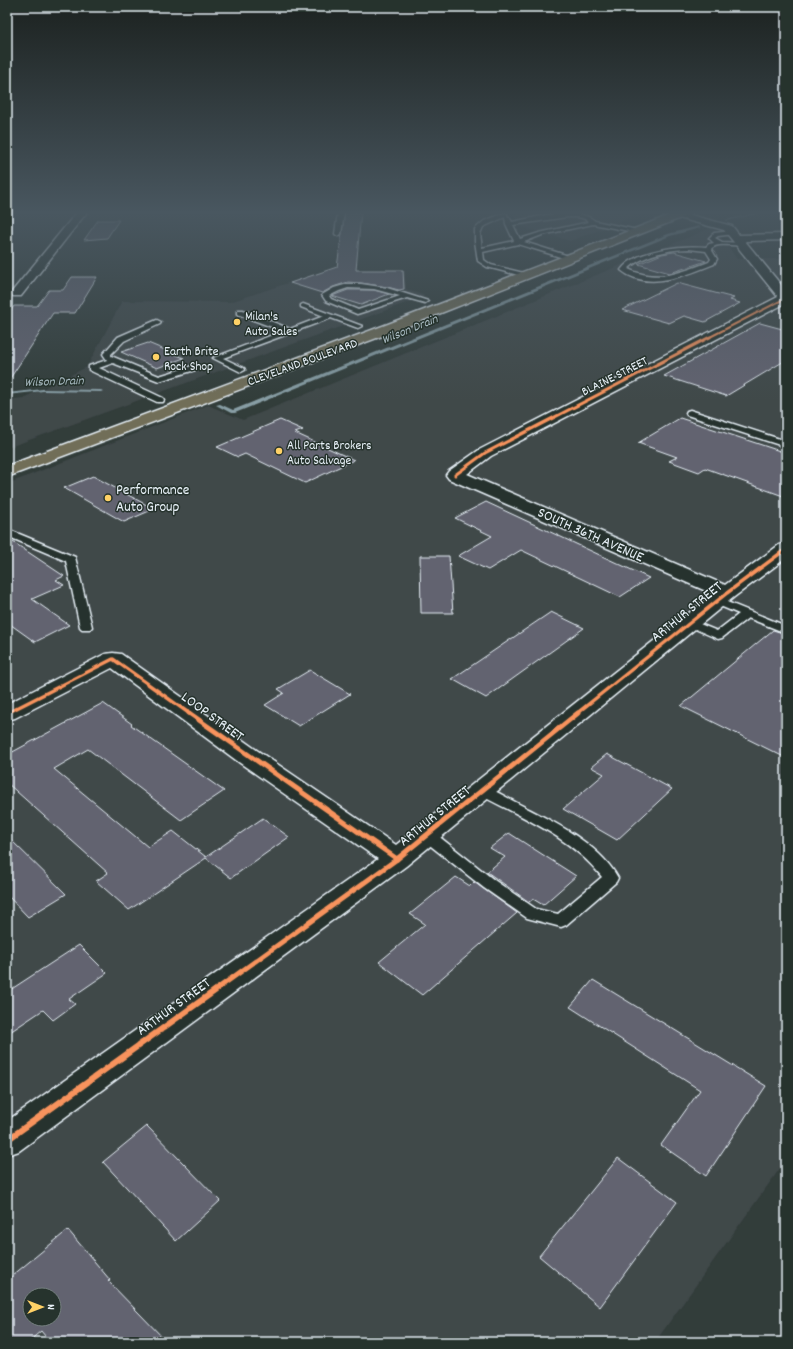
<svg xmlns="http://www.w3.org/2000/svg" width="793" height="1349" font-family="Dekko,sans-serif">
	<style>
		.built { fill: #40484a; fill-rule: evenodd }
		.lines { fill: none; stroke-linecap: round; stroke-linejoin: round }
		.stream { fill: #889ea5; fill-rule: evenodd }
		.building { fill: #626370; stroke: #e8f1f8; fill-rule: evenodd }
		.lane-casing { stroke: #e8f1f8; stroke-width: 3 }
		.street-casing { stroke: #e8f1f8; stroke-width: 3 }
		.primary-casing { stroke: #e8f1f8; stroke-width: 3 }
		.lane { fill: #26332d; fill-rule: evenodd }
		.street { fill: #26332d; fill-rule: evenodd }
		.primary { fill: #716e59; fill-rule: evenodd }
		.cycleway-far4-casing { stroke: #26332d; stroke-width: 3.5 }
		.cycleway-far3-casing { stroke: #26332d; stroke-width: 5 }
		.cycleway-far2-casing { stroke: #26332d; stroke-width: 6 }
		.cycleway-far1-casing { stroke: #26332d; stroke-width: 8 }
		.cycleway-casing { stroke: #26332d; stroke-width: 8 }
		.cycleway-far4 { stroke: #f8935d; stroke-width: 2 }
		.cycleway-far3 { stroke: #f8935d; stroke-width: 3 }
		.cycleway-far2 { stroke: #f8935d; stroke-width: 3.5 }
		.cycleway-far1 { stroke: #f8935d; stroke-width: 5 }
		.cycleway { stroke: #f8935d; stroke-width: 6 }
		.poi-dot { fill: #ffd166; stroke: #26332d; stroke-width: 1.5 }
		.labels { text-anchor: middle; stroke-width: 3; stroke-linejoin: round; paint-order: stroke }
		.far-poi-label { font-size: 13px; fill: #e8f1f8; stroke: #26332d; text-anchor: start }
		.far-water-label { font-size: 13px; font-style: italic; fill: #a8bac1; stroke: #26332d }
		.far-street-label { font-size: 13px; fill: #e8f1f8; stroke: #26332d }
		.poi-label { font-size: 15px; fill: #e8f1f8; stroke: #26332d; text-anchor: start }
		.street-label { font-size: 15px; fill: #e8f1f8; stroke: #26332d }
	</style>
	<rect width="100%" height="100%" fill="#323d3a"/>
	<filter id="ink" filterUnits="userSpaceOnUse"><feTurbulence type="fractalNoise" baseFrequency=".025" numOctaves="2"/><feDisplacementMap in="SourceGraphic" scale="8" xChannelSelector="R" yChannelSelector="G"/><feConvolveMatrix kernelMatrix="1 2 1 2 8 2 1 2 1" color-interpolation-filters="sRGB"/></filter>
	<g filter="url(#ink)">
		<g class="built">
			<polygon points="513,212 637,212 641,214 570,241 523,227 516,220"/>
			<path d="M711,228L715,229L737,259H786V1160L655,1342H7V484L208,405L243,420ZM30,1295H54V1319H30Z"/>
			<polygon points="405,270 406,289 425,296 7,448 7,400 23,398 87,367 122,301 230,302 325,271"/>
		</g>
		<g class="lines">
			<g class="stream">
				<polygon points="759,212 764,212 727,221 725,220"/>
				<polygon points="699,226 700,228 670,236 235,413 231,413 216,405 220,404 233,410 668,234"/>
				<polygon points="43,389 101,390 103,391 101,392 43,391 7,395 7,393"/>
			</g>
		</g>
		<g class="building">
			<polygon points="345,212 361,212 356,270 403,270 404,289 399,290 387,287 361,283 348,282 333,287 322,293 290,283 337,267"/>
			<polygon points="98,220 119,220 107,238 84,240"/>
			<polygon points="674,252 706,261 670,273 638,264 662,254"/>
			<polygon points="72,277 97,277 75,313 53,313 7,383 7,316 14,306 37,306 49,290 63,290"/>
			<polygon points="677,283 734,298 730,300 740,303 705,322 684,316 669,323 622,310"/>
			<polygon points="348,290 374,290 389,294 361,305 332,296"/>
			<polygon points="760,323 786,330 786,360 726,396 664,376"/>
			<polygon points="148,343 184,358 157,368 121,352"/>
			<polygon points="680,418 786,453 786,497 705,468 699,472 669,461 677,457 638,443"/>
			<polygon points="280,420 303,430 295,433 354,460 305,483 245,454 238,457 217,447"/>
			<polygon points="93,476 154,509 124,522 64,488"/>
			<polygon points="486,502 649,578 620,597 521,550 488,570 458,556 492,536 455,518"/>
			<polygon points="7,538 64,576 56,580 64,585 32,599 69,625 35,642 7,622"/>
			<polygon points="420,556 449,556 453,613 421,613"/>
			<polygon points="551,612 584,628 486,698 452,679"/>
			<polygon points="773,630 786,634 786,758 681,706"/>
			<polygon points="310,670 350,694 299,726 265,705 284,693 278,689"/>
			<polygon points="103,703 132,724 131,725 224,791 181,820 88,749 54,769 148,847 173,831 206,857 263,818 289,837 231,878 206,858 129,910 96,881 108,873 7,783 7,755"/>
			<polygon points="607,754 672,789 617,840 563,809 604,774 591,767"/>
			<polygon points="509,833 576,876 543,905 533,899 529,902 487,872 505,857 490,848"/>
			<polygon points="7,836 66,894 28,917 7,895"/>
			<polygon points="456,877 470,886 474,882 517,913 422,995 379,962 425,924 410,914"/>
			<polygon points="79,945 107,973 69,999 75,1004 53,1020 43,1010 7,1034 7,992"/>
			<polygon points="593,980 766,1086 706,1176 661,1145 700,1090 570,1007"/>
			<polygon points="147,1126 220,1201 176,1241 103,1162"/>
			<polygon points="618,1158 677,1202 600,1307 539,1256"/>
			<path d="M68,1230L110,1280L108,1281L167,1342H50L41,1331L28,1342H7V1280ZM30,1295H54V1319H30Z"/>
		</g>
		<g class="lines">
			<defs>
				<g id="lane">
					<polygon points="338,212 344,212 341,234 338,236 335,234"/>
					<path d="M505,213L507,214V216L509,217L512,222C534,218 576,205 595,221L642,231L639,233L593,224L542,235L524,242L572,257V259L570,260L518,244L483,252L484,260L491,265L528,274L529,275L526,277L487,267L478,261L475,241V229L484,221ZM505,217L506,224L514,241L482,248L480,234L483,227ZM567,217C575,217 583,216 589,222L539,233L520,239L513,225Z"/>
					<path d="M732,231L734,232V234L718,236L715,238L722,242L743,243V245C734,247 717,241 711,249L717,259L714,264C687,275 647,292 621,270C636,249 683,245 706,247L709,244L714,243L709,238L714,233ZM689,249L706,251L711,259L709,262C679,273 659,283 628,269C642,255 670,249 689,249Z"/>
					<path d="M348,284H361L387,288L428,301L425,303L407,298L357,314L326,301L322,295L334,288ZM348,288L374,289L400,296L358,310L331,299L329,296L339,291Z"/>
					<polygon points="303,304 362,326 358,328 331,318 223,358 244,368 245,370 241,372 213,358 283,331 237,314 237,310 243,310 290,329 324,316 301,307 301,305"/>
					<polygon points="157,320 161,322 160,324 124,341 111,354 111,356 159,376 192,366 195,366 195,370 159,381 113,363 99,368 163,398 164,400 163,402 157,402 89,370 89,366 107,360 103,354 118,337"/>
					<polygon points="690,410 786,441 786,447 687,415 686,413 687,411"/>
					<polygon points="7,529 75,557 92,627 90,629 82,629 80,627 66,561 7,536"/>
					<polygon points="717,598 786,626 786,633 748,618 722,638 718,639 686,625 684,623 686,621 690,620 717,631 739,614 713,603 711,601"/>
					<path d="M483,786C495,790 507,798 519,804C553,822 599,843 618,878L616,882L566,925L561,927L527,918L484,888L422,839L420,835L422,831L427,830L432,831L494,880L536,909L558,914L602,877C571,837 522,817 478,794L476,791L478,788Z"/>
				</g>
				<g id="street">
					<polygon points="77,212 87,212 21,296 13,296 11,293"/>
					<polygon points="663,212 679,212 732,226 739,235 786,234 786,240 745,241 786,291 786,303 491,456 467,474 725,585 779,545 786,543 786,558 734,597 406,866 19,1151 7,1155 7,1121 378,859 240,763 112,668 15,718 7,720 7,704 105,654 113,653 121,654 258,751 396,845 713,594 449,479 446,475 449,471 479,450 778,297 724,230 664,214"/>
				</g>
				<polygon id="primary" points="678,212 692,212 691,214 398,330 7,477 7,466 388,324"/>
			</defs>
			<use href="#lane" class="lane-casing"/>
			<use href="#street" class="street-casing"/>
			<use href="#primary" class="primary-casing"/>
			<use href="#lane" class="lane"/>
			<use href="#street" class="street"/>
			<use href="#primary" class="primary"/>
			<defs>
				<polyline id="cycleway-far4" points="708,338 784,299"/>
				<polyline id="cycleway-far3" points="455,475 485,453 710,337"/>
				<g id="cycleway-far2">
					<polyline points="7,713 113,659 190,714"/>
					<polyline points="576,714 727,593 786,549"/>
				</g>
				<g id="cycleway-far1">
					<polyline points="189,713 397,859"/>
					<polyline points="214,991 397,859 578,713"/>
				</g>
				<polyline id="cycleway" points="7,1140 216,990"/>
			</defs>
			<use href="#cycleway-far4" class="cycleway-far4-casing"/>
			<use href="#cycleway-far3" class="cycleway-far3-casing"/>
			<use href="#cycleway-far2" class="cycleway-far2-casing"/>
			<use href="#cycleway-far1" class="cycleway-far1-casing"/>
			<use href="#cycleway" class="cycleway-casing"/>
			<use href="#cycleway-far4" class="cycleway-far4"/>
			<use href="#cycleway-far3" class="cycleway-far3"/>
			<use href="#cycleway-far2" class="cycleway-far2"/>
			<use href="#cycleway-far1" class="cycleway-far1"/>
			<use href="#cycleway" class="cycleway"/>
		</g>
	</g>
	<linearGradient id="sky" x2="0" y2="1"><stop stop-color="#1c2220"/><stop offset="0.53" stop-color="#495760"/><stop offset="1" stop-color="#495760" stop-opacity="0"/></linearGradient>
	<rect width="793" height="401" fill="url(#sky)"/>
	<g class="poi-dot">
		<circle cx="237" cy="322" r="4"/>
		<circle cx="156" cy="357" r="4"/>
		<circle cx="279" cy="451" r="4"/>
		<circle cx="108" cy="498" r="4"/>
	</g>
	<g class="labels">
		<g class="far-poi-label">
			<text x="245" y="320">Milan's<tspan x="245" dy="15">Auto Sales</tspan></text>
			<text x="164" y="355">Earth Brite<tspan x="164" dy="15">Rock Shop</tspan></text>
			<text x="287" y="449">All Parts Brokers<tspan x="287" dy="15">Auto Salvage</tspan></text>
		</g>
		<g class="far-water-label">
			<text transform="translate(409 328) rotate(-22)" y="5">Wilson Drain</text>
			<text transform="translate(54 380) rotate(-2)" y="5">Wilson Drain</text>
		</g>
		<g class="far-street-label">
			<text transform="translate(302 361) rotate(-20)" y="5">CLEVELAND BOULEVARD</text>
			<text transform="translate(614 375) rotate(-27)" y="5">BLAINE STREET</text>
		</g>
		<g class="poi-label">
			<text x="116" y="494">Performance<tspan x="116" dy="17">Auto Group</tspan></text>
		</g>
		<g class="street-label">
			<text transform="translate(591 534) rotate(24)" y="5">SOUTH 36TH AVENUE</text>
			<text transform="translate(686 611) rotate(-39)" y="5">ARTHUR STREET</text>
			<text transform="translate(213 716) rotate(36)" y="5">LOOP STREET</text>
			<text transform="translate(434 815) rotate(-39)" y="5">ARTHUR STREET</text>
			<text transform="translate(173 1006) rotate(-36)" y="5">ARTHUR STREET</text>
		</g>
	</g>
	<rect width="793" height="1349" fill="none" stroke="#26332d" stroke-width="24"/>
	<rect x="12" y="12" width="769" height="1325" fill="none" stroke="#e8f1f8" stroke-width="1.5" filter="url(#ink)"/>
	<g transform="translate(42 1307) rotate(90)"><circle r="19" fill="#26332d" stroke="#747f7e"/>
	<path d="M0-3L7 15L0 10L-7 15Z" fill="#ffd166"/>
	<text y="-6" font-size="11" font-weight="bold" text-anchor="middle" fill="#e8f1f8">N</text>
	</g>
</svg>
